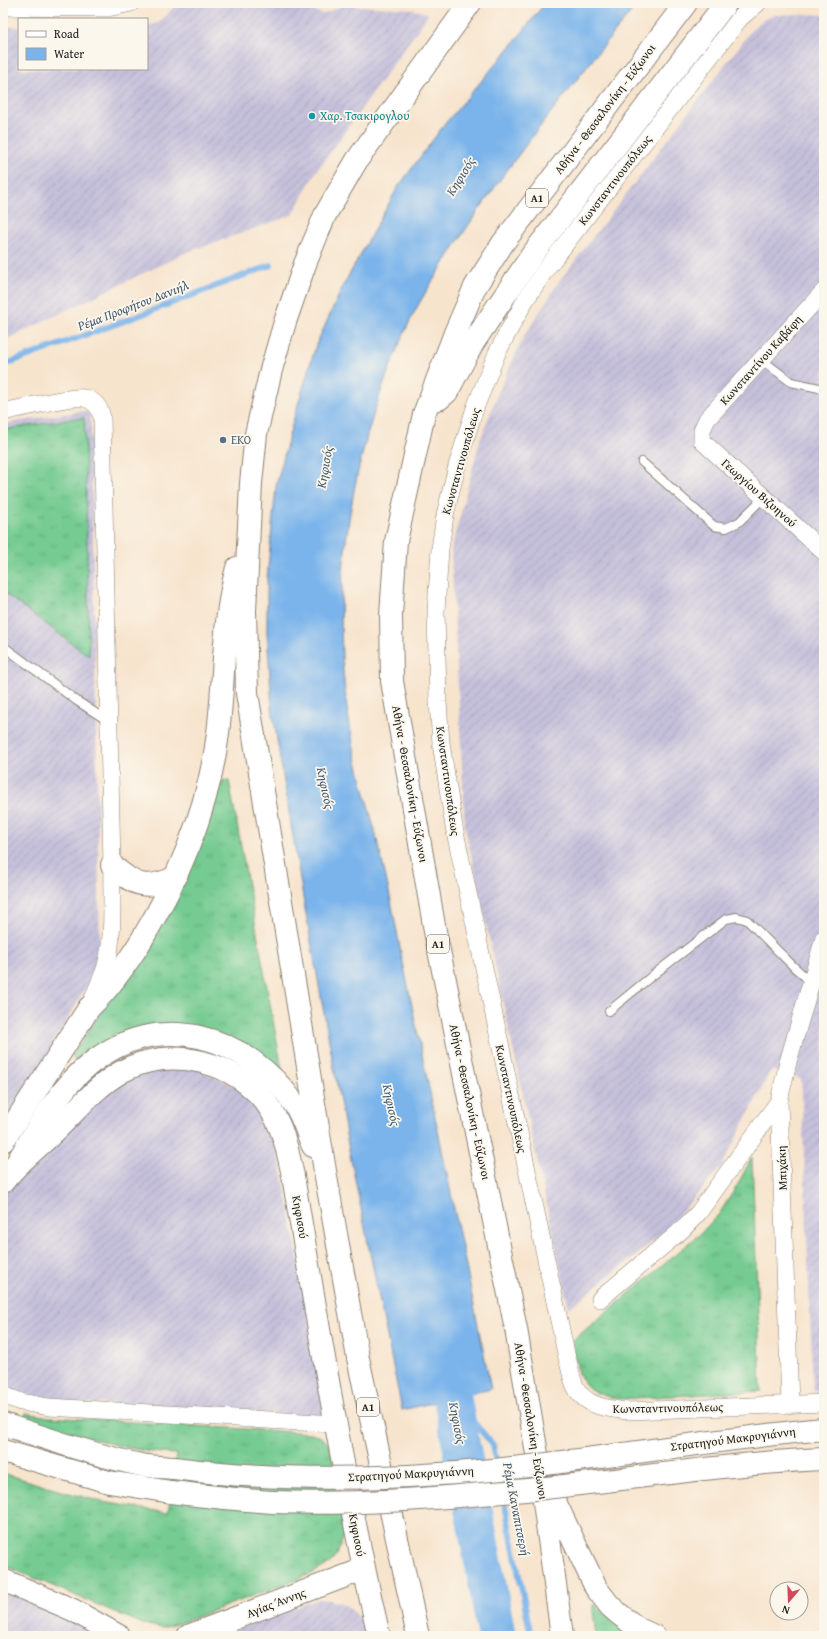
<svg xmlns="http://www.w3.org/2000/svg" width="827" height="1639" font-family="'Gentium Book Plus',serif">
	<style>
		.industrial { fill: url(#industrial-furrows) }
		.grass { fill: url(#grass-tufts); stroke: #487456 }
		.water { fill: #7ab4eb; stroke: #4b6884 }
		.lines { fill: none; stroke-linecap: round; stroke-linejoin: round }
		.stream { stroke: #7ab4eb; stroke-width: 6 }
		.river { stroke: #7ab4eb; stroke-width: 38 }
		.lane-casing { stroke: #8a8074; stroke-width: 10 }
		.street-casing { stroke: #8a8074; stroke-width: 18 }
		.secondary-casing { stroke: #8a8074; stroke-width: 24 }
		.highway-casing { stroke: #8a8074; stroke-width: 24 }
		.lane { stroke: #fff; stroke-width: 8 }
		.street { stroke: #fff; stroke-width: 17 }
		.secondary { stroke: #fff; stroke-width: 22 }
		.highway { stroke: #fff; stroke-width: 22 }
		.secondary-bridge-casing { stroke: #8a8074; stroke-width: 24; stroke-linecap: butt }
		.secondary-bridge { stroke: #fff; stroke-width: 22 }
		.culture-dot { fill: #0f9aa8; stroke: #fbf7ec; stroke-width: 1.5 }
		.service-dot { fill: #5c6f8a; stroke: #fbf7ec; stroke-width: 1.5 }
		.labels { text-anchor: middle; stroke-width: 3.5; stroke-linejoin: round; paint-order: stroke }
		.shield { fill: #fbf7ec; stroke: #5f5e5a; stroke-width: 1 }
		.shield-label { font-size: 11px; font-weight: bold; fill: #1c1c1c }
		.street-label { font-size: 12px; fill: #1c1c1c; stroke: #fbf7ec }
		.culture-label { font-size: 12px; fill: #0d838f; stroke: #fbf7ec; text-anchor: start }
		.service-label { font-size: 12px; fill: #4e5e75; stroke: #fbf7ec; text-anchor: start }
		.water-label { font-size: 13px; font-style: italic; fill: #42596f; stroke: #fbf7ec }
	</style>
	<defs>
		<pattern id="industrial-furrows" width="10" height="10" patternUnits="userSpaceOnUse"><rect width="10" height="10" fill="#c5c0da"/><path d="M-1 1l2-2M0 10L10 0M9 11l2-2" fill="none" stroke="#a9a4ba"/></pattern>
		<pattern id="grass-tufts" width="24" height="20" patternUnits="userSpaceOnUse"><rect width="24" height="20" fill="#74cb91"/><path d="M3 7l-1-3M5 7V3M7 7l1-3M15 17l-1-3M17 17v-4M19 17l1-3" fill="none" stroke="#64ae7c"/></pattern>
	</defs>
	<rect width="100%" height="100%" fill="#fbf7ec"/>
	<filter id="ink" filterUnits="userSpaceOnUse"><feTurbulence type="fractalNoise" baseFrequency=".025" numOctaves="2"/><feDisplacementMap in="SourceGraphic" scale="8" xChannelSelector="R" yChannelSelector="G"/><feConvolveMatrix kernelMatrix="1 2 1 2 8 2 1 2 1" color-interpolation-filters="sRGB"/></filter>
	<filter id="wash" filterUnits="userSpaceOnUse"><feTurbulence type="fractalNoise" baseFrequency=".012" numOctaves="4" result="noise"/><feDisplacementMap in="SourceGraphic" scale="16" xChannelSelector="R" yChannelSelector="G"/><feGaussianBlur stdDeviation="0.9" result="paint"/><feColorMatrix in="noise" values="0 0 0 0 0 0 0 0 0 0 0 0 0 0 0 0 0 1.4 0 .05"/><feComposite in="paint" operator="in"/></filter>
	<g filter="url(#wash)">
		<rect width="100%" height="100%" fill="#f7e4cd"/>
		<g class="industrial">
			<polygon points="178,3 308,3 317,12 323,14 344,5 412,9 429,14 314,175 292,215 185,253 3,341 3,27 19,27 19,69 147,69 147,26 159,23"/>
			<polygon points="800,14 824,15 824,1390 813,1391 801,1079 771,1070 722,1166 666,1230 640,1252 569,1308 465,826 451,550 480,440 498,393 523,338 558,283 754,27 766,18 775,15"/>
			<polygon points="83,411 88,412 90,416 91,432 100,957 97,967 41,1066 3,1126 3,424"/>
			<polygon points="189,1065 243,1090 274,1128 328,1417 50,1401 3,1388 3,1195 21,1173 125,1077"/>
			<polygon points="3,1591 72,1620 97,1636 3,1636"/>
			<polygon points="318,1599 331,1600 344,1604 355,1613 362,1622 369,1636 219,1636"/>
		</g>
		<g class="grass">
			<polygon points="84,418 85,433 89,656 3,592 3,430 71,419"/>
			<polygon points="223,780 229,781 282,1069 281,1071 278,1070 256,1054 125,1032 106,1040 75,1060 72,1058 73,1054 120,984 203,835"/>
			<path d="M752,1157L761,1391L618,1399C578,1391 579,1377 572,1341L699,1235L719,1214L737,1186Z"/>
			<path d="M26,1413L49,1417L312,1433C323,1437 327,1440 331,1450L344,1534L342,1541L337,1555L331,1562L322,1568L311,1574L180,1623L162,1628L143,1624L3,1565V1473L54,1489L103,1502L168,1513L176,1454C126,1452 76,1433 28,1419L24,1417Z"/>
			<polygon points="593,1605 595,1605 632,1636 596,1636 593,1612"/>
		</g>
		<path class="water" d="M545,3H638C576,81 512,158 458,241C441,269 422,295 408,325C350,450 326,595 351,732C358,771 370,810 379,848C388,884 395,921 402,958C432,1102 462,1245 491,1389L402,1410L348,1145L305,909L272,709L267,632V578L276,486L293,421L316,345L344,284L398,187L444,125L517,39Z"/>
		<g class="lines">
			<g class="stream">
				<polyline points="3,365 138,316 271,265"/>
				<polyline points="454,1399 493,1445 531,1636"/>
			</g>
			<polyline class="river" points="443,1348 497,1636"/>
		</g>
	</g>
	<g filter="url(#ink)">
		<g class="lines">
			<defs>
				<g id="lane">
					<polyline points="762,360 791,382 824,389"/>
					<polyline points="642,462 714,526 726,528 739,522 764,497"/>
					<polyline points="3,646 77,701 108,721"/>
					<polyline points="609,1011 653,975 726,919 737,917 747,920 794,967 811,982"/>
				</g>
				<g id="street">
					<path d="M758,3L740,18L546,269L526,299L508,332L497,353L475,408L457,466L445,515L440,549L436,611L438,702L441,743L454,827L567,1358C570,1367 571,1378 575,1386C585,1407 608,1409 629,1411L824,1403"/>
					<polyline points="3,7 108,8 131,3"/>
					<polyline points="824,291 707,419 702,430 702,441 824,552"/>
					<path d="M3,412C17,409 75,395 85,398C95,401 100,408 102,417L112,865C111,899 115,937 105,969C101,980 96,990 92,1001"/>
					<polyline points="600,1299 683,1229 699,1212 779,1101"/>
					<polyline points="3,1395 21,1402 49,1407 335,1424"/>
					<polyline points="790,1404 779,1101 788,1062 824,938"/>
				</g>
				<g id="secondary">
					<polyline points="3,1141 89,1008"/>
					<path d="M3,1182C18,1162 38,1148 55,1131C76,1111 95,1087 121,1072C170,1044 240,1061 271,1110C284,1130 288,1153 293,1176C319,1330 344,1484 379,1636"/>
					<path d="M3,1424C48,1439 94,1455 141,1465C152,1467 163,1467 174,1468"/>
					<polyline points="3,1451 109,1482 171,1492"/>
					<polyline points="3,1580 73,1610 119,1636"/>
					<polyline points="188,1636 364,1569"/>
				</g>
				<g id="highway">
					<polyline points="439,399 447,392 473,343 532,255 726,3"/>
					<path d="M112,865C135,886 146,891 176,877"/>
					<path d="M89,1008C110,988 126,965 141,941C179,878 209,807 218,733C225,677 222,622 237,568"/>
					<path d="M13,1169C35,1133 56,1091 90,1064C158,1008 248,1035 295,1105C303,1117 307,1133 313,1146"/>
					<polyline points="549,1489 596,1588 610,1606 619,1614 639,1629 654,1636"/>
					<polyline points="418,1636 358,1358 326,1177 247,693 245,611 251,483 256,434 271,370 285,322 305,264 325,215 357,160 470,3"/>
					<polyline points="562,1636 540,1472 516,1329 435,931 392,681 391,615 396,541 424,414 455,333 475,287 503,243 686,3"/>
				</g>
			</defs>
			<use href="#lane" class="lane-casing"/>
			<use href="#street" class="street-casing"/>
			<use href="#secondary" class="secondary-casing"/>
			<use href="#highway" class="highway-casing"/>
			<use href="#lane" class="lane"/>
			<use href="#street" class="street"/>
			<use href="#secondary" class="secondary"/>
			<use href="#highway" class="highway"/>
			<defs>
				<g id="secondary-bridge">
					<path d="M174,1468C280,1482 386,1480 492,1470C603,1459 713,1439 824,1429"/>
					<path d="M171,1492C205,1496 239,1500 273,1502C346,1505 420,1500 493,1493C604,1484 713,1464 824,1459"/>
				</g>
			</defs>
			<use href="#secondary-bridge" class="secondary-bridge-casing"/>
			<use href="#secondary-bridge" class="secondary-bridge"/>
		</g>
	</g>
	<circle class="culture-dot" cx="312" cy="116" r="4"/>
	<circle class="service-dot" cx="223" cy="440" r="4"/>
	<g class="labels">
		<g class="shield">
			<rect x="526" y="189" width="22" height="18" rx="3"/>
			<rect x="427" y="935" width="22" height="18" rx="3"/>
			<rect x="357" y="1398" width="22" height="18" rx="3"/>
		</g>
		<g class="shield-label">
			<text x="537" y="202">Α1</text>
			<text x="438" y="948">Α1</text>
			<text x="368" y="1411">Α1</text>
		</g>
		<g class="street-label">
			<text transform="translate(605 109) rotate(-53)" y="4">Αθήνα - Θεσσαλονίκη - Εύζωνοι</text>
			<text transform="translate(615 180) rotate(-52)" y="4">Κωνσταντινουπόλεως</text>
			<text transform="translate(761 360) rotate(-48)" y="4">Κωνσταντίνου Καβάφη</text>
			<text transform="translate(461 461) rotate(-74)" y="4">Κωνσταντινουπόλεως</text>
			<text transform="translate(759 493) rotate(42)" y="4">Γεωργίου Βιζυηνού</text>
			<text transform="translate(448 781) rotate(82)" y="4">Κωνσταντινουπόλεως</text>
			<text transform="translate(410 784) rotate(80)" y="4">Αθήνα - Θεσσαλονίκη - Εύζωνοι</text>
			<text transform="translate(511 1099) rotate(78)" y="4">Κωνσταντινουπόλεως</text>
			<text transform="translate(470 1102) rotate(78)" y="4">Αθήνα - Θεσσαλονίκη - Εύζωνοι</text>
			<text transform="translate(782 1168) rotate(-92)" y="4">Μπιχάκη</text>
			<text transform="translate(300 1217) rotate(80)" y="4">Κηφισού</text>
			<text transform="translate(668 1408) rotate(-1)" y="4">Κωνσταντινουπόλεως</text>
			<text transform="translate(531 1421) rotate(81)" y="4">Αθήνα - Θεσσαλονίκη - Εύζωνοι</text>
			<text transform="translate(733 1439) rotate(-7)" y="4">Στρατηγού Μακρυγιάννη</text>
			<text transform="translate(411 1474) rotate(-3)" y="4">Στρατηγού Μακρυγιάννη</text>
			<text transform="translate(357 1535) rotate(79)" y="4">Κηφισού</text>
			<text transform="translate(276 1603) rotate(-21)" y="4">Αγίας Άννης</text>
		</g>
		<g class="culture-label">
			<text x="320" y="120">Χαρ. Τσακιρογλου</text>
		</g>
		<g class="service-label">
			<text x="231" y="444">EKO</text>
		</g>
		<g class="water-label">
			<text transform="translate(460 176) rotate(-58)" y="5">Κηφισός</text>
			<text transform="translate(133 305) rotate(-21)" y="5">Ρέμα Προφήτου Δανιήλ</text>
			<text transform="translate(324 467) rotate(-80)" y="5">Κηφισός</text>
			<text transform="translate(326 788) rotate(78)" y="5">Κηφισός</text>
			<text transform="translate(392 1105) rotate(78)" y="5">Κηφισός</text>
			<text transform="translate(458 1423) rotate(79)" y="5">Κηφισός</text>
			<text transform="translate(517 1509) rotate(79)" y="5">Ρέμα Καναπιτσερή</text>
		</g>
	</g>
	<rect width="827" height="1639" fill="none" stroke="#fbf7ec" stroke-width="16"/>
	<rect x="18" y="18" width="130" height="52" fill="#fbf7ec" stroke="#a29f99"/>
	<rect x="26" y="31" width="20" height="6" fill="#ffffff" stroke="#a29f99"/>
	<text x="54" y="38" font-size="12" fill="#1c1c1c">Road</text>
	<rect x="26" y="48" width="20" height="12" fill="#7ab4eb" stroke="#a29f99"/>
	<text x="54" y="58" font-size="12" fill="#1c1c1c">Water</text>
	<g transform="translate(789 1601) rotate(199)"><circle r="19" fill="#fbf7ec" stroke="#a29f99"/>
	<path d="M0-3L7 15L0 10L-7 15Z" fill="#d1495b"/>
	<text y="-6" font-size="11" font-weight="bold" text-anchor="middle" fill="#1c1c1c">N</text>
	</g>
</svg>
